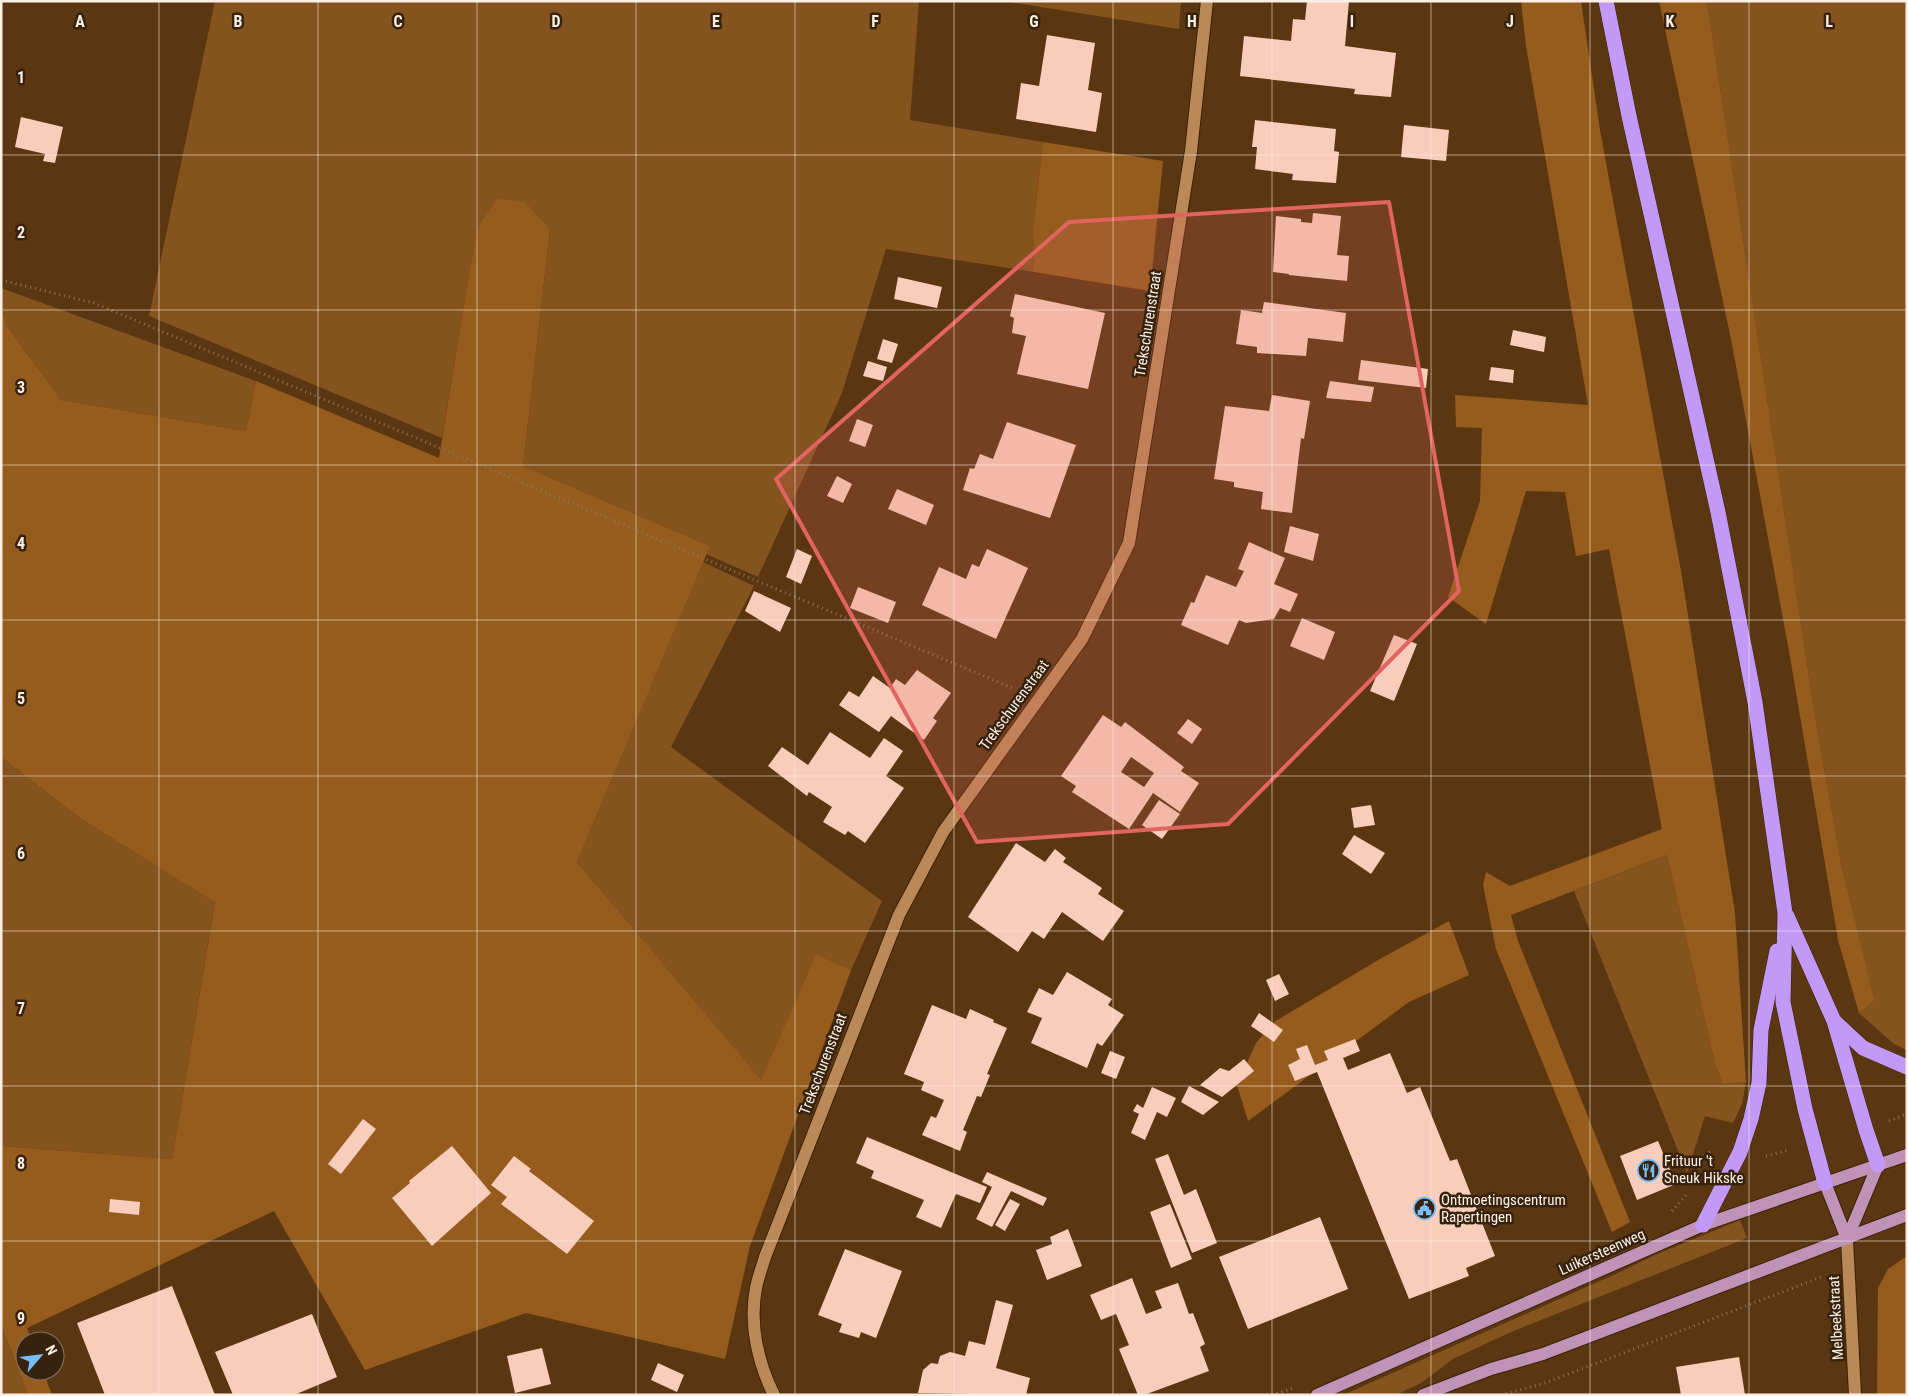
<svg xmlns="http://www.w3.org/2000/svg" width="1908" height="1396" font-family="'Roboto Condensed',sans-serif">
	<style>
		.green { fill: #85531e }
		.forest { fill: #965c1d }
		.building { fill: #f8cdbb; fill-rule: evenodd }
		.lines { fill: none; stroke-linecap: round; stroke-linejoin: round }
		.minor-casing { stroke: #3a2106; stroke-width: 14 }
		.major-casing { stroke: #3a2106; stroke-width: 14 }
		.highway-casing { stroke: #3a2106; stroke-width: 16 }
		.path { stroke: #8f7356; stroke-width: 3; stroke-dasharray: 1 4; stroke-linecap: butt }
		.minor { stroke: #bb8857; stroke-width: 12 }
		.major { stroke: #c092b8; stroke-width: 12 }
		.highway { stroke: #c399f8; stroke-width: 15 }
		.marked { fill: #e16461; fill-opacity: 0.2; stroke: #e16461; stroke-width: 4; stroke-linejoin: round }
		.grid { fill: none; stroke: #fcf0e6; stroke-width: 1; stroke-opacity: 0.55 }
		.labels { text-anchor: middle; stroke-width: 5; stroke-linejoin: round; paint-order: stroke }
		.street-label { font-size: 15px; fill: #fcf0e6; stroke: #37220d }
		.poi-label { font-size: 15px; fill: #fcf0e6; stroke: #37220d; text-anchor: start }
		.grid-label { font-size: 16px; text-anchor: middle; font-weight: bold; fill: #fcf0e6; stroke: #37220d; stroke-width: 5; stroke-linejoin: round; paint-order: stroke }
	</style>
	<rect width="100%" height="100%" fill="#5b3711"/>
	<g class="green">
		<polygon points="215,1 919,1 910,120 1043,142 1033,228 1034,272 886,249 842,393 758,577 706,554 710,546 523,466 550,230 465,298 442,438 149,316"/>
		<polygon points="1003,1 1181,1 1179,29"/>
		<polygon points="1707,1 1907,1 1907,1050 1894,1044 1859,1013 1873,1000 1842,868 1816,723"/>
		<polygon points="1,288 256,381 246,431 61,400 7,326 1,305"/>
		<polygon points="703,562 754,586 671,747 882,901 851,970 816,954 761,1081 577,862"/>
		<polygon points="1,757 80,818 215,901 172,1159 1,1146"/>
		<polygon points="1667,855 1715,1064 1723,1084 1746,1082 1742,1104 1733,1123 1705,1116 1687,1173 1574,891"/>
		<polygon points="1740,1220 1747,1238 1511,1332 1453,1359 1421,1383 1396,1395 1343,1395 1618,1273 1655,1255"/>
		<polygon points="1,1324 28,1395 1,1395"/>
	</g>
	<g class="forest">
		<polygon points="1521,1 1581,1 1600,130 1681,571 1735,913 1746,1082 1723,1084 1715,1064 1667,855 1511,915 1518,941 1630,1222 1612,1232 1496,949 1483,885 1486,872 1510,886 1662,829 1609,549 1576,556 1565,492 1526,491 1486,624 1448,597 1480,501 1482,428 1456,427 1455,395 1588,405 1526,46"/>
		<polygon points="1659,1 1707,1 1816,723 1842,868 1874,1000 1859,1013 1838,940 1789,651 1731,339"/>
		<polygon points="1043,142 1163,161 1150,291 1034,272 1033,228"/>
		<polygon points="498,199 525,202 550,230 523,466 710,546 577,862 761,1080 816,954 851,970 750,1246 725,1359 526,1313 365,1370 274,1211 27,1328 32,1341 25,1341 25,1371 43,1371 52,1395 28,1395 1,1324 1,1146 172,1159 215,902 80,818 1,757 1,305 7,326 61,400 246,431 256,381 439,458 465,298 479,225"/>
		<polygon points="1449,921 1469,975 1409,1002 1248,1121 1237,1085 1256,1043 1274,1022 1380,959"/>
		<polygon points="1907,1256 1907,1395 1877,1395 1878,1288 1888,1269"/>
	</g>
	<g class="building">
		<polygon points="1307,1 1349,1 1345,46 1396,53 1391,97 1354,94 1355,89 1240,76 1244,36 1291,41 1293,19 1305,20"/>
		<polygon points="1047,35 1095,43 1088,90 1102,93 1096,132 1016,119 1021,83 1039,86"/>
		<polygon points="21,117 63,127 55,163 43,161 45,154 15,147"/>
		<polygon points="1255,120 1336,129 1334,151 1339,152 1336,183 1292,180 1293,174 1255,169 1257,147 1252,147"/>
		<polygon points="1404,125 1449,130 1446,161 1401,157"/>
		<polygon points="1313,213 1341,216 1337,255 1349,256 1347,281 1289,275 1289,274 1273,272 1276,216 1301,219 1301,222 1312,223"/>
		<polygon points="898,277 942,287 937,308 894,299"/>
		<polygon points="1015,294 1105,313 1088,389 1017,374 1026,336 1012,333 1014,318 1010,316"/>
		<polygon points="1264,302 1346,313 1343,342 1308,338 1306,356 1257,353 1257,347 1236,344 1241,310 1262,313"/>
		<polygon points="1513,330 1546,337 1544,352 1510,345"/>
		<polygon points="883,339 898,344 892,363 877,359"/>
		<polygon points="1361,360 1428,369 1426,388 1358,380"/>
		<polygon points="868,361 887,367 883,381 863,376"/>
		<polygon points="1491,367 1514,370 1513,383 1489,380"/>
		<polygon points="1330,381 1374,387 1371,402 1326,398"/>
		<polygon points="1272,395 1310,401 1304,439 1301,438 1292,513 1261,509 1263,492 1234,487 1234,482 1214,479 1225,406 1269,411"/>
		<polygon points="857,419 873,425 865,447 849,441"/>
		<polygon points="1007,422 1076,445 1050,518 963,490 970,468 974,469 980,454 993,459"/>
		<polygon points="837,476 852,484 843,503 827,496"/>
		<polygon points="897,489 934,505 926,525 888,509"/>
		<polygon points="1290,526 1319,534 1313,561 1284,552"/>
		<polygon points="1249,542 1285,558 1274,584 1298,594 1290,612 1280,608 1274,619 1246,623 1239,620 1228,645 1181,625 1191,602 1194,603 1206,575 1236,587 1244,571 1238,569"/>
		<polygon points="797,549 812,556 801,584 786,577"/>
		<polygon points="987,549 1028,568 996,639 922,605 939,567 966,579 972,564 979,567"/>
		<polygon points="858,587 896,602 888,623 850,608"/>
		<polygon points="754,591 791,608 780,632 745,611"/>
		<polygon points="1302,618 1335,632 1324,660 1290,646"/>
		<polygon points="1394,635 1417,644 1394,701 1370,691"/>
		<polygon points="917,670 951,693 933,718 937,721 924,740 891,716 879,732 839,705 849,691 859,697 873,676 890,688 896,679 905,685"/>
		<path d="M1103,715L1121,727L1125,722L1184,767L1181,771L1199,783L1180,812L1153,793L1129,829L1072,792L1076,786L1061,776ZM1131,757L1154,773L1144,787L1121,772Z"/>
		<polygon points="1188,719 1202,729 1192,744 1177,733"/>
		<polygon points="830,732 870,758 884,738 903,751 886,776 904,788 865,843 848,831 845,835 823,822 832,807 809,792 807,796 768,766 782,747 808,765"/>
		<polygon points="1159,800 1180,814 1162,839 1142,825"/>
		<polygon points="1371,805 1375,825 1354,828 1351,808"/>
		<polygon points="1354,835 1385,853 1371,874 1342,854"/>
		<polygon points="1016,843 1045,862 1055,849 1066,858 1063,862 1102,888 1098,894 1124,911 1103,941 1062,912 1044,939 1032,931 1018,952 968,917"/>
		<polygon points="1067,972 1112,999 1108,1005 1124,1015 1102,1046 1097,1043 1087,1068 1031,1043 1042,1018 1027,1012 1039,988 1053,995"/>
		<polygon points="1279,974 1289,994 1275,1001 1266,980"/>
		<polygon points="932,1005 966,1019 970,1009 994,1020 993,1022 1007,1028 987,1074 990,1075 981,1097 977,1096 963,1130 967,1132 960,1151 922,1135 931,1116 936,1118 944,1100 921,1090 924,1082 904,1074"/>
		<polygon points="1259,1013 1283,1030 1274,1042 1251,1026"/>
		<polygon points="1355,1039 1360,1051 1343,1058 1348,1070 1390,1053 1407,1093 1420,1087 1450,1161 1457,1159 1495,1256 1466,1268 1469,1276 1409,1299 1317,1072 1295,1081 1288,1065 1300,1059 1296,1049 1307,1045 1315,1065 1328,1060 1324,1051"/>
		<polygon points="1110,1051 1125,1057 1116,1079 1101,1073"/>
		<polygon points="1244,1059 1254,1071 1222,1097 1200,1085 1220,1068 1229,1071"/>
		<polygon points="1189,1086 1219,1102 1203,1115 1181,1102"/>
		<polygon points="1152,1087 1176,1098 1167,1117 1157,1112 1145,1140 1131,1133 1139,1114 1133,1111 1137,1104 1143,1108"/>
		<polygon points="363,1119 376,1129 341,1174 328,1164"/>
		<polygon points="867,1137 987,1187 980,1203 956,1194 941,1228 916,1217 924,1200 871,1178 874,1171 856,1163"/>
		<polygon points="1658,1141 1676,1184 1637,1200 1620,1156"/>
		<polygon points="452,1146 491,1193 432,1246 392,1198 410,1183 409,1181"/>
		<polygon points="1168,1154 1184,1195 1196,1189 1217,1243 1192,1253 1155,1159"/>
		<polygon points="514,1156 531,1169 529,1171 594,1221 567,1254 501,1204 507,1197 491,1185"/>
		<polygon points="987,1172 1047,1198 1043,1206 1011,1191 992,1227 976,1219 992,1187 982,1182"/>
		<polygon points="110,1199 140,1202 139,1215 109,1212"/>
		<polygon points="1010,1199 1020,1204 1005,1231 995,1225"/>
		<polygon points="1170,1204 1192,1259 1171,1268 1150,1212"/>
		<polygon points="1320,1217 1348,1289 1248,1329 1219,1257"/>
		<polygon points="1068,1229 1082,1266 1047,1280 1036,1250 1052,1244 1050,1237"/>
		<polygon points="845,1249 902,1271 876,1338 861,1332 859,1338 839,1332 842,1324 818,1315"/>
		<polygon points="1132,1278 1146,1314 1162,1308 1155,1291 1178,1283 1189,1314 1193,1313 1205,1344 1200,1347 1209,1371 1144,1395 1138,1395 1119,1349 1129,1345 1116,1314 1101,1320 1090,1295"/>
		<polygon points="172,1286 215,1395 105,1395 77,1323"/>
		<polygon points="996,1300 1013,1305 996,1368 1030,1378 1026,1395 918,1393 923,1370 931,1363 938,1364 940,1356 950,1352 965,1356 969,1341 985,1345"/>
		<polygon points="312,1314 337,1377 294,1395 233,1395 215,1352"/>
		<polygon points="542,1348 551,1384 515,1393 507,1356"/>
		<polygon points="1739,1357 1745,1395 1681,1395 1676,1367"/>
		<polygon points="658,1363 684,1375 677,1392 651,1380"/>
	</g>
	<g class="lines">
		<defs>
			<g id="minor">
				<polyline points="1847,1239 1855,1395"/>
				<path d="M774,1395C758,1363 749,1324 756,1288C758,1278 762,1267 765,1257L899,915L943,832L1082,639L1129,543L1191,151L1207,1"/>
			</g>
			<g id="major">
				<polyline points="1825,1183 1847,1239"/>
				<polyline points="1847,1239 1878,1165"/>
				<polyline points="1317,1395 1703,1225 1907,1155"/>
				<polyline points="1423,1395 1491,1369 1543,1354 1907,1215"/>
			</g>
			<g id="highway">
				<polyline points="1606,1 1629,116 1718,512 1755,702 1785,913 1783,1002 1805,1109 1825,1183"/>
				<polyline points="1787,916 1834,1021 1866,1130 1878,1165"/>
				<polyline points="1835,1022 1863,1048 1907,1067"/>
				<polyline points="1703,1225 1740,1152 1751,1119 1759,1083 1761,1030 1777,951"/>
			</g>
		</defs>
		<use href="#minor" class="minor-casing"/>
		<use href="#major" class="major-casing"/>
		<use href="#highway" class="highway-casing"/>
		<g class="path">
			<polyline points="1,280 94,303 1015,689"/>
			<polyline points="1889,1121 1907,1114"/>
			<polyline points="1766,1156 1789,1150"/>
			<polyline points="1698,1174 1699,1166 1711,1150"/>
			<polyline points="1672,1211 1688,1193"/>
			<polyline points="1272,1395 1293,1388"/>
			<polyline points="1501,1395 1545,1383 1824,1276"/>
		</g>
		<use href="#minor" class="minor"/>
		<use href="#major" class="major"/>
		<use href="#highway" class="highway"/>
	</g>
	<path class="marked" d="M1389,202L1459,591L1228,824L977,842L776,479L1069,222Z"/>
	<path class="grid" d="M159,1V1395M318,1V1395M477,1V1395M636,1V1395M795,1V1395M954,1V1395M1113,1V1395M1272,1V1395M1431,1V1395M1590,1V1395M1749,1V1395M1,155H1907M1,310H1907M1,465H1907M1,620H1907M1,776H1907M1,931H1907M1,1086H1907M1,1241H1907"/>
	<defs>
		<symbol id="restaurant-ring" viewBox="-11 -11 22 22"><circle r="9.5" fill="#37220d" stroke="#78bff7" stroke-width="1.5"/><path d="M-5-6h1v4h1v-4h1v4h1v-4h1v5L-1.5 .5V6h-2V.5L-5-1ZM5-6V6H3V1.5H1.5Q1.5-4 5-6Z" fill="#78bff7"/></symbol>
		<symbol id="civic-ring" viewBox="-11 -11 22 22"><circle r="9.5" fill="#37220d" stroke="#78bff7" stroke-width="1.5"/><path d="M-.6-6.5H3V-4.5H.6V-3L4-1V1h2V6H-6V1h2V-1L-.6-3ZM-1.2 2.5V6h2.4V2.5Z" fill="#78bff7"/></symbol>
	</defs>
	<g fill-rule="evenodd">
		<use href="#restaurant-ring" x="1636" y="1158" width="25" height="25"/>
		<use href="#civic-ring" x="1412" y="1196" width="25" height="25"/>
	</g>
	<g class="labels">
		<g class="street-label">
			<text transform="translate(1148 324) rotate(-81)" y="5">Trekschurenstraat</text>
			<text transform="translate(1014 705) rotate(-54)" y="5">Trekschurenstraat</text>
			<text transform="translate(823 1064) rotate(-69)" y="5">Trekschurenstraat</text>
			<text transform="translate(1602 1252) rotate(-24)" y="5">Luikersteenweg</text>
			<text transform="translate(1836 1318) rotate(-93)" y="5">Melbeekstraat</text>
		</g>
		<g class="poi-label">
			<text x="1664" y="1166">Frituur 't<tspan x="1664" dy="17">Sneuk Hikske</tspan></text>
			<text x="1441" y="1205">Ontmoetingscentrum<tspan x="1441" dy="17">Rapertingen</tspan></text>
		</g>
	</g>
	<g class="grid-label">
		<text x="80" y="27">A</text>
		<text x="238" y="27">B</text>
		<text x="398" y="27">C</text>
		<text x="556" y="27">D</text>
		<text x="716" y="27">E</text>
		<text x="875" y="27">F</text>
		<text x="1034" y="27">G</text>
		<text x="1192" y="27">H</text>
		<text x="1352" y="27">I</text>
		<text x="1510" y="27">J</text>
		<text x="1670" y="27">K</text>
		<text x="1829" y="27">L</text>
		<text x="21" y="83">1</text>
		<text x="21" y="238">2</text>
		<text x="21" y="393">3</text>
		<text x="21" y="549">4</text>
		<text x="21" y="704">5</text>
		<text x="21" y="859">6</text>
		<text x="21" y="1014">7</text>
		<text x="21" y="1169">8</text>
		<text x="21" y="1324">9</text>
	</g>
	<rect width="1908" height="1396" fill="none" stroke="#fcf0e6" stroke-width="5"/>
	<g transform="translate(40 1356) rotate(62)"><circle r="24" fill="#37220d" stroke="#867464"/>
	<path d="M0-4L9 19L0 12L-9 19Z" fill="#78bff7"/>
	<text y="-8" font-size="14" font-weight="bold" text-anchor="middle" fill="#fcf0e6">N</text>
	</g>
</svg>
